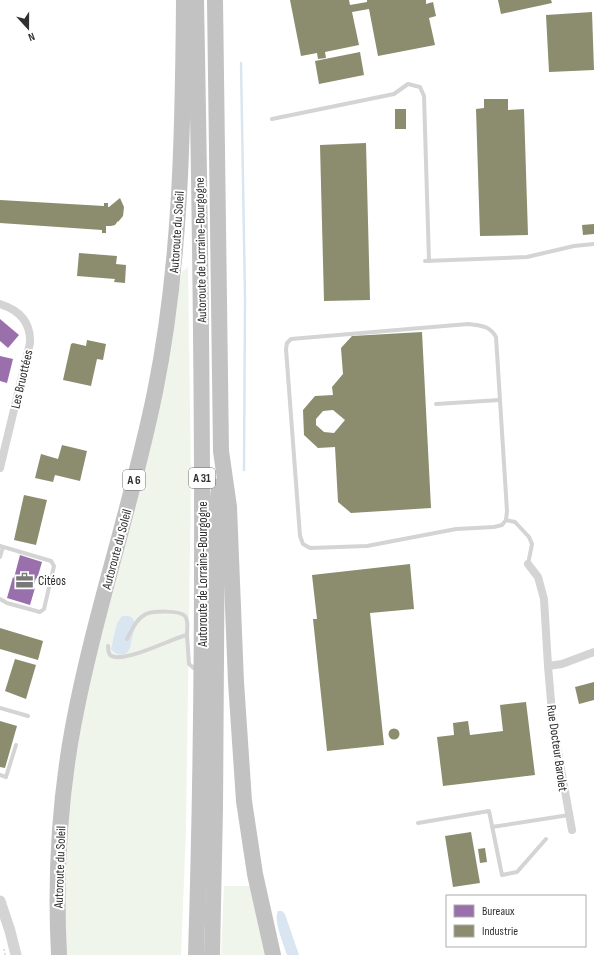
<svg xmlns="http://www.w3.org/2000/svg" width="594" height="955" font-family="'Sofia Sans Condensed',sans-serif">
	<style>
		.green { fill: #f0f5ec }
		.water { fill: #d9e6f2 }
		.offices { fill: #9970ab }
		.industry { fill: #8c8c6e; fill-rule: evenodd }
		.lines { fill: none; stroke-linecap: round; stroke-linejoin: round }
		.stream { stroke: #d9e6f2; stroke-width: 2.5 }
		.path { stroke: #d4d4d4; stroke-width: 1.5; stroke-dasharray: 2 2; stroke-linecap: butt }
		.service { stroke: #d4d4d4; stroke-width: 4 }
		.minor { stroke: #d4d4d4; stroke-width: 8 }
		.tertiary { stroke: #d4d4d4; stroke-width: 11 }
		.motorway { stroke: #c2c2c2; stroke-width: 16 }
		.labels { text-anchor: middle; stroke-width: 4; stroke-linejoin: round; paint-order: stroke }
		.shield { fill: #fff; stroke: #6e6e6e; stroke-width: 1 }
		.shield-label { font-size: 12px; font-weight: bold; fill: #303030 }
		.street-label { font-size: 13px; fill: #303030; stroke: #fff }
		.poi-label { font-size: 13px; fill: #303030; stroke: #fff; text-anchor: start }
	</style>
	<rect width="100%" height="100%" fill="#fff"/>
	<g class="green">
		<polygon points="188,267 191,478 186,831 181,955 66,955 64,921 67,827 76,757 91,668 182,272"/>
		<polygon points="224,886 250,886 265,955 221,955"/>
	</g>
	<g class="water">
		<path d="M122,616C139,614 135,628 132,638C131,642 131,647 129,650C125,658 115,655 111,649L117,623Z"/>
		<path d="M278,911H282L285,914L299,955H287C284,945 273,920 278,911Z"/>
	</g>
	<g class="offices">
		<polygon points="0,319 19,335 8,348 0,341"/>
		<polygon points="0,356 13,359 7,383 0,381"/>
		<polygon points="20,555 42,562 37,579 36,578 33,588 35,588 30,605 7,598 13,577 14,578"/>
	</g>
	<g class="industry">
		<polygon points="290,0 349,0 350,5 367,2 367,0 426,0 426,4 433,2 436,16 429,18 435,45 378,56 369,9 352,12 359,45 325,52 326,58 318,59 317,53 301,56"/>
		<polygon points="498,0 551,0 552,3 501,14"/>
		<polygon points="592,12 594,70 549,72 546,15"/>
		<polygon points="360,52 364,75 319,84 315,61"/>
		<polygon points="484,99 508,99 508,110 524,109 528,235 480,236 476,109 484,108"/>
		<rect x="395" y="109" width="11" height="20"/>
		<polygon points="366,143 370,300 324,301 320,145"/>
		<polygon points="120,198 124,207 123,216 118,222 118,221 115,225 111,226 106,226 106,233 102,233 102,230 0,223 0,200 104,206 104,203 108,203 108,207 109,207"/>
		<polygon points="594,224 594,234 583,235 582,225"/>
		<polygon points="79,253 117,256 116,264 126,265 125,283 114,282 115,279 77,276"/>
		<path d="M422,332L431,508L351,513L338,502L335,447L318,448L304,435L303,410L315,396L333,395L332,387L343,374L341,348L352,336ZM333,410L345,420L334,433L324,432L316,425V419L323,411Z"/>
		<polygon points="87,340 106,344 103,360 97,359 91,386 63,380 71,344 73,343 86,346"/>
		<polygon points="62,445 87,451 80,481 55,475 53,482 35,478 41,454 58,459"/>
		<polygon points="24,495 47,500 36,545 14,540"/>
		<polygon points="410,564 414,609 370,613 384,745 327,751 313,619 317,619 312,575"/>
		<polygon points="0,628 43,641 38,660 0,649"/>
		<polygon points="15,659 36,665 26,699 5,691"/>
		<polygon points="594,682 594,700 579,704 575,687"/>
		<polygon points="526,702 535,775 443,786 437,737 454,735 453,723 468,721 470,735 503,731 500,705"/>
		<polygon points="0,721 17,726 5,768 0,767"/>
		<circle cx="394" cy="734" r="5.5"/>
		<polygon points="471,832 480,883 453,887 445,836"/>
		<polygon points="485,848 487,862 480,863 478,849"/>
	</g>
	<g class="lines">
		<polyline class="stream" points="241,63 245,298 244,470"/>
		<polyline class="path" points="4,949 5,955"/>
		<g class="service">
			<polyline points="272,119 394,94 408,84 420,87 424,96 429,261"/>
			<polyline points="425,261 527,257 574,246 594,244"/>
			<path d="M468,324C481,326 489,325 496,337L507,511L506,520L502,525L494,527L456,529L367,546L310,548L303,544L300,536L286,349L287,343L291,339Z"/>
			<polyline points="436,404 500,400"/>
			<polyline points="506,520 515,522 529,537 532,544 528,564"/>
			<polyline points="0,546 51,561 54,566 44,609 40,612 7,603 0,599"/>
			<polyline points="0,557 3,547"/>
			<path d="M127,639C132,630 136,619 146,614C153,611 180,610 185,616C189,621 187,629 187,635"/>
			<path d="M108,646C108,649 108,652 110,655C122,665 172,638 187,635L189,664L196,670"/>
			<polyline points="0,708 28,716"/>
			<polyline points="0,775 6,777 16,745"/>
			<polyline points="418,823 489,811 502,875 517,872 546,839"/>
			<polyline points="492,827 569,815"/>
		</g>
		<g class="minor">
			<path d="M0,304C19,310 31,322 30,343L0,468"/>
			<polyline points="528,564 538,577 544,599 548,666"/>
			<polyline points="572,830 553,725 548,666 562,664 594,652"/>
		</g>
		<polyline class="tertiary" points="0,901 10,931 16,955"/>
		<g class="motorway">
			<polyline points="215,0 221,451 229,507 236,682 244,801 255,874 273,955"/>
			<path d="M59,955C55,879 59,803 73,727C94,614 132,505 155,392C181,264 183,131 184,0"/>
			<path d="M196,955C206,637 202,318 196,0"/>
			<polyline points="212,955 215,808 217,508 219,486"/>
		</g>
	</g>
	<defs>
		<symbol id="office-bare" viewBox="-9 -9 18 18"><path d="M-6-3h4V-5.5h4V-3h4V5H-6ZM-1-4.5V-3h2v-1.5ZM-6 0V1H6V0Z" fill="#787878" stroke="#fff" stroke-width="2.5" paint-order="stroke"/></symbol>
	</defs>
	<g fill-rule="evenodd">
		<use href="#office-bare" x="12" y="568" width="25" height="25"/>
	</g>
	<g class="labels">
		<g class="shield">
			<rect x="189" y="468" width="26" height="20" rx="3"/>
			<rect x="123" y="470" width="22" height="20" rx="3"/>
		</g>
		<g class="shield-label">
			<text x="202" y="482">A 31</text>
			<text x="134" y="484">A 6</text>
		</g>
		<g class="street-label">
			<text transform="translate(176 232) rotate(-86)" y="5">Autoroute du Soleil</text>
			<text transform="translate(200 250) rotate(-91)" y="5">Autoroute de Lorraine-Bourgogne</text>
			<text transform="translate(21 379) rotate(-77)" y="5">Les Bruottées</text>
			<text transform="translate(116 549) rotate(-75)" y="5">Autoroute du Soleil</text>
			<text transform="translate(202 574) rotate(-90)" y="5">Autoroute de Lorraine-Bourgogne</text>
			<text transform="translate(558 748) rotate(82)" y="5">Rue Docteur Barolet</text>
			<text transform="translate(59 867) rotate(-88)" y="5">Autoroute du Soleil</text>
		</g>
		<g class="poi-label">
			<text x="38" y="585">Citéos</text>
		</g>
	</g>
	<rect x="446" y="895" width="140" height="52" fill="#ffffff" stroke="#acacac"/>
	<rect x="454" y="905" width="20" height="12" fill="#9970ab" stroke="#acacac"/>
	<text x="482" y="915" font-size="12" fill="#303030">Bureaux</text>
	<rect x="454" y="925" width="20" height="12" fill="#8c8c6e" stroke="#acacac"/>
	<text x="482" y="935" font-size="12" fill="#303030">Industrie</text>
	<g transform="translate(28 28) rotate(159)" stroke="#ffffff" stroke-width="3" paint-order="stroke">
	<path d="M0-3L7 15L0 10L-7 15Z" fill="#303030"/>
	<text y="-6" font-size="11" font-weight="bold" text-anchor="middle" fill="#303030">N</text>
	</g>
</svg>
